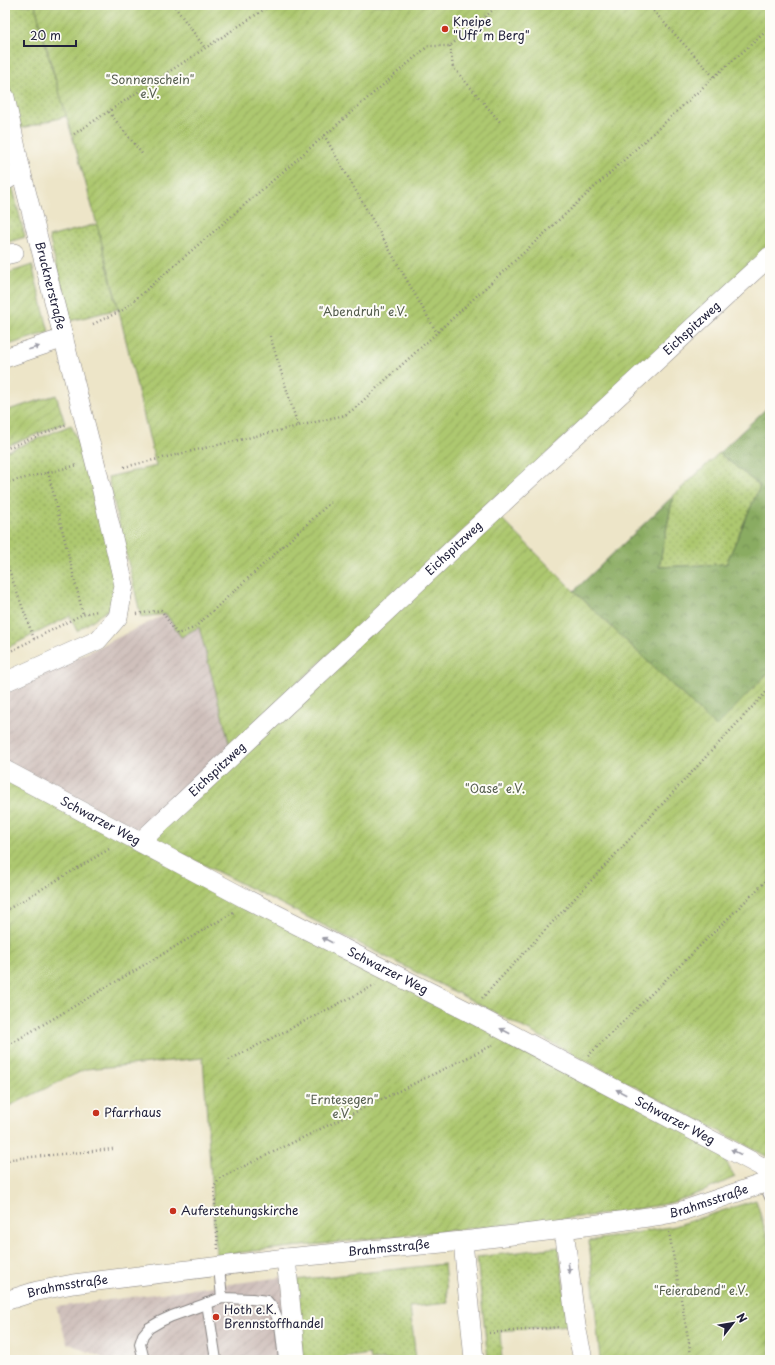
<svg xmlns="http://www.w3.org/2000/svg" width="775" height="1365" font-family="'Playpen Sans',sans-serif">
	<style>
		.industrial { fill: url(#industrial-furrows) }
		.grass { fill: url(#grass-dots); stroke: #687555 }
		.forest { fill: url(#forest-crowns); stroke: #56674e }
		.garden { fill: url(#garden-furrows); stroke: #687555 }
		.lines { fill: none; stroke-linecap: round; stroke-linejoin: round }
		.lane-casing { stroke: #888482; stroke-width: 12 }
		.street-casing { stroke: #888482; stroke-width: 20 }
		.path { stroke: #888482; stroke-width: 2.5; stroke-dasharray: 1 3; stroke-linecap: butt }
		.lane { stroke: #fff; stroke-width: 10 }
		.street { stroke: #fff; stroke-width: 19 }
		.oneway { fill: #9c9ca7 }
		.poi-dot { fill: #c8321e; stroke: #fdfcf7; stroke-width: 1.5 }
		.labels { text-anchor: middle; stroke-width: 4; stroke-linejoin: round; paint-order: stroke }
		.poi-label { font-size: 12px; fill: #22223b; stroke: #fdfcf7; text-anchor: start }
		.park-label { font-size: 12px; fill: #535c4d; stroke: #fdfcf7 }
		.street-label { font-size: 12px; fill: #22223b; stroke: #fdfcf7 }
	</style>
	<defs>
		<pattern id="industrial-furrows" width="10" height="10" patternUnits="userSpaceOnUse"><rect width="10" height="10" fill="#cfc0bb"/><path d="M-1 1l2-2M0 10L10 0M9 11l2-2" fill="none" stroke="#b1a5a2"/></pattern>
		<pattern id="grass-dots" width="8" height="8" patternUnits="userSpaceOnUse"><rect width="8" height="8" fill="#adc86f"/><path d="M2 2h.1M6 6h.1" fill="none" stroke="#8ca25c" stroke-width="1.8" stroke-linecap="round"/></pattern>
		<pattern id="forest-crowns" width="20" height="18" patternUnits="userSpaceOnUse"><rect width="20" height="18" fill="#8aac62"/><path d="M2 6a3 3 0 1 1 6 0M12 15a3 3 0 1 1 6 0" fill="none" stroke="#708c52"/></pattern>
		<pattern id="garden-furrows" width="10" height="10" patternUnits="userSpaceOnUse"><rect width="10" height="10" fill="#adc86f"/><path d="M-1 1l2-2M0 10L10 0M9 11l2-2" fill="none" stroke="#8ca25c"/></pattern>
	</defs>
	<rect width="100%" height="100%" fill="#fdfcf7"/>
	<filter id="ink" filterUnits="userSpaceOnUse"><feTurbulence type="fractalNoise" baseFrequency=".025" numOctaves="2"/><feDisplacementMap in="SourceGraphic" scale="8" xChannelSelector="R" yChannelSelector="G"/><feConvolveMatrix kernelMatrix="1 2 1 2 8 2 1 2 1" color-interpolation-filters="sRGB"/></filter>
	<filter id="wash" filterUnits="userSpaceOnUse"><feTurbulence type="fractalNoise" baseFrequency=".012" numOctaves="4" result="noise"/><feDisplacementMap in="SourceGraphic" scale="16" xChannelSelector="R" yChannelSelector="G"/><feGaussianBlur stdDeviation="0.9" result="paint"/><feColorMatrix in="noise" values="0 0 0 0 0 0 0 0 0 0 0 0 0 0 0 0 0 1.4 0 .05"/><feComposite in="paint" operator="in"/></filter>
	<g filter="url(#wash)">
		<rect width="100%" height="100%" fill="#ede5c8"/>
		<g class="industrial">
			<polygon points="166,614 199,627 230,746 143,833 5,761 5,693"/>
			<polygon points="282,1277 292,1360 108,1360 67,1343 56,1307"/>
		</g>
		<g class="grass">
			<polygon points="5,5 35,5 51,66 67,116 19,129 5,67"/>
			<polygon points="12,185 25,237 5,243 5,188"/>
			<polygon points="97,224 118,309 70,321 49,237"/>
			<polygon points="71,425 89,467 119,591 109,609 77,631 70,616 5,649 5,452"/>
			<polygon points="719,453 760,486 726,564 659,567 673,496"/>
			<polygon points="559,1247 568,1325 500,1331 502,1360 488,1360 477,1257"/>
			<polygon points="444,1264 448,1303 410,1307 416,1360 370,1360 369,1354 331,1360 303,1360 295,1280"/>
		</g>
		<polygon class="forest" points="770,405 770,671 716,727 574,591 673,496 659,567 726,564 760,486 719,453"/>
		<g class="garden">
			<path d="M35,5H770V248L230,746L199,627L181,637L166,614L141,617L108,477L156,466C137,389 120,312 100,236C80,158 55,82 35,5Z"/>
			<polygon points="32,265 49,332 5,346 5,274"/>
			<polygon points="56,395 65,423 5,447 5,411"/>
			<polygon points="498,515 574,591 716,727 770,671 770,1158 473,1001 151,838"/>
			<polygon points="5,777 685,1130 722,1156 735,1177 704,1191 670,1203 616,1213 216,1255 203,1058 86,1069 5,1108"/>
			<polygon points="756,1200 770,1246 770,1360 600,1360 589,1241 675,1226"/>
		</g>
	</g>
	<g filter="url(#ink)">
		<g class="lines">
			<defs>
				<g id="lane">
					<polyline points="766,1183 767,1190 770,1197"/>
					<polyline points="219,1267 222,1298"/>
					<polyline points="207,1303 216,1360"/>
					<polyline points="144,1360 140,1344 143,1335 149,1328 161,1321 172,1316 222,1298 252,1299 267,1301 273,1308 280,1324 284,1360"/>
				</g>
				<g id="street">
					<path id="s1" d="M5,97L21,171L98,474L124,585L118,617L98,640L5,682"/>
					<polyline points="5,181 21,171"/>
					<polyline points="5,255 14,253"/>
					<polyline points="5,358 64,338"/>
					<path id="s2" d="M5,770L248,900L473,1014L770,1171"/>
					<path id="s3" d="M140,842L466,537L770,256"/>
					<polyline points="564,1229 576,1326 583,1360"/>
					<polyline points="463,1241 474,1360"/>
					<polyline points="286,1258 296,1360"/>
					<path id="s4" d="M5,1301L37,1291L73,1284L286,1258L463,1241L564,1229L662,1215L679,1212L770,1181"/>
				</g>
			</defs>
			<use href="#lane" class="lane-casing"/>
			<use href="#street" class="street-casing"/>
			<g class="path">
				<polyline points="648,5 714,77"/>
				<polyline points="175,7 205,48"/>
				<polyline points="450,46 453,67 501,123"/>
				<polyline points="109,112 143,155"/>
				<polyline points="74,134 271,5"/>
				<polyline points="324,135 437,333"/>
				<polyline points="93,324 123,310 428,46 450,46 499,5"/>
				<polyline points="270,336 298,426"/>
				<polyline points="5,449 68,424"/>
				<polyline points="124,467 345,415 354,409 714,77 770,28"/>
				<polyline points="48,472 83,614"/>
				<polyline points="5,483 78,465"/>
				<polyline points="5,559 34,639"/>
				<polyline points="137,614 161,610 177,634 194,628 331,502"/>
				<polyline points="5,654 83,614 98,611"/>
				<polyline points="5,911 111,848"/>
				<polyline points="482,998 770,688"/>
				<polyline points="5,1047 234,912"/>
				<polyline points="588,1056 770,877"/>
				<polyline points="229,1060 375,985"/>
				<polyline points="5,1162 11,1159 113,1149"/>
				<polyline points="669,1232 692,1360"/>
				<polyline points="218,1249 214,1187 220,1178 493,1045"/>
				<polyline points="489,1333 559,1327"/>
			</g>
			<use href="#lane" class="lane"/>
			<use href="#street" class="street"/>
		</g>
		<defs><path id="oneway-solid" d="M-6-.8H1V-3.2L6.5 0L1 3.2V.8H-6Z"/></defs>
		<g class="oneway">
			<use href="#oneway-solid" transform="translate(34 348) rotate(-18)"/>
			<use href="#oneway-solid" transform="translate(327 940) rotate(-153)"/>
			<use href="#oneway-solid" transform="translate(505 1031) rotate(-152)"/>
			<use href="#oneway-solid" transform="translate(621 1092) rotate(-152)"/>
			<use href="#oneway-solid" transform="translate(736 1152) rotate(-152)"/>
			<use href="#oneway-solid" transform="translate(569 1268) rotate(82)"/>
		</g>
	</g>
	<g class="poi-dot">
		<circle cx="445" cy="29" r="4"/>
		<circle cx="96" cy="1113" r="4"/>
		<circle cx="173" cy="1211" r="4"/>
		<circle cx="216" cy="1317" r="4"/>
	</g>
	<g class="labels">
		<g class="poi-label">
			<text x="453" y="26">Kneipe<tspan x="453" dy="14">"Uff´m Berg"</tspan></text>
			<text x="104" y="1117">Pfarrhaus</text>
			<text x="181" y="1215">Auferstehungskirche</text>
			<text x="224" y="1314">Hoth e.K.<tspan x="224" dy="14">Brennstoffhandel</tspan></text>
		</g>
		<g class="park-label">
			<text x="150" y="84">"Sonnenschein"<tspan x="150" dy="14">e.V.</tspan></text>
			<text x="363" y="316">"Abendruh" e.V.</text>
			<text x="495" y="793">"Oase" e.V.</text>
			<text x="342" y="1104">"Erntesegen"<tspan x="342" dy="14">e.V.</tspan></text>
			<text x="701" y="1295">"Feierabend" e.V.</text>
		</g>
		<g class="street-label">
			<text dy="4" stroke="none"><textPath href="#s1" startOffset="194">Brucknerstraße</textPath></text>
			<text dy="4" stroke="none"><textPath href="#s3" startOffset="754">Eichspitzweg</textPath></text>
			<text dy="4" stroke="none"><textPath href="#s3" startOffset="430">Eichspitzweg</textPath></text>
			<text dy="4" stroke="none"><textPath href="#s3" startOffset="106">Eichspitzweg</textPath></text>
			<text dy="4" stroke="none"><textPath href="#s2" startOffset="108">Schwarzer Weg</textPath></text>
			<text dy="4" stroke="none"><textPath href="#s2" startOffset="432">Schwarzer Weg</textPath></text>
			<text dy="4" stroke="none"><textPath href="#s2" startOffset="756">Schwarzer Weg</textPath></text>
			<text dy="4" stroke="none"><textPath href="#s4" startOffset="712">Brahmsstraße</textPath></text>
			<text dy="4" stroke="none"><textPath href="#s4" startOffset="388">Brahmsstraße</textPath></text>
			<text dy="4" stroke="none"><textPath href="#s4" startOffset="64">Brahmsstraße</textPath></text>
		</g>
	</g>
	<rect width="775" height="1365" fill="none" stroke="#fdfcf7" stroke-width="20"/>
	<g transform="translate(733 1323) rotate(59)" stroke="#fdfcf7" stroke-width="3" paint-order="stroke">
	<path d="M0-3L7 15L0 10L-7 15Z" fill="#22223b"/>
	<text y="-6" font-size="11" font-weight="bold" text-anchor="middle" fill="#22223b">N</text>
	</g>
	<path d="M24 40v6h52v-6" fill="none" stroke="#22223b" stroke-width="2"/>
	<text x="30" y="40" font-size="12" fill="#22223b" stroke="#fdfcf7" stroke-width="3" paint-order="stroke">20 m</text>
</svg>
